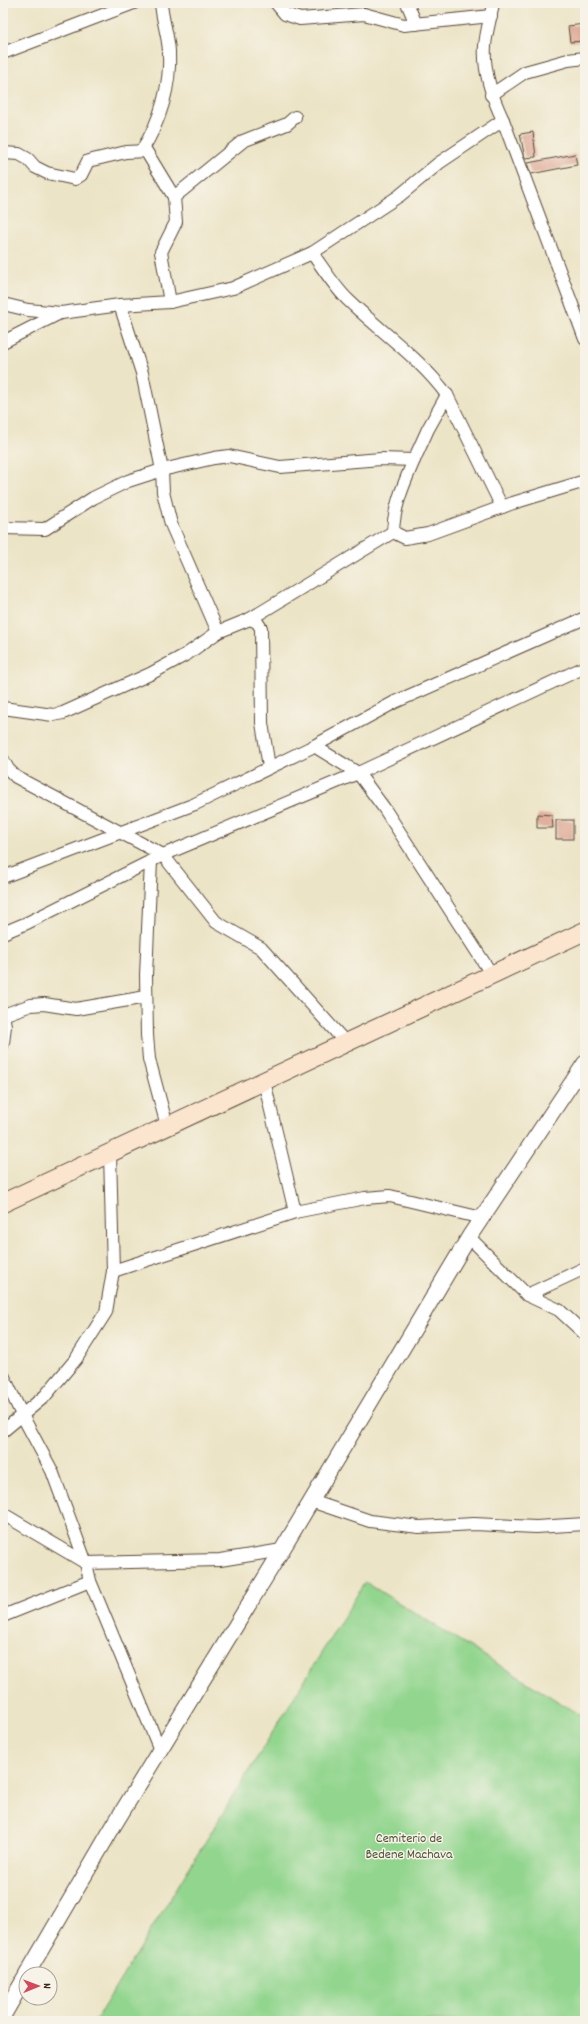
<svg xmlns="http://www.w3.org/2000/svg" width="588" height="2024" font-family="Dekko,sans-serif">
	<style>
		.green { fill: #92d58e; stroke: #668056 }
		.building { fill: #dba08c }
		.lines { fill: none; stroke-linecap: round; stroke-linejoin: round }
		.minor-casing { stroke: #564637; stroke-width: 14 }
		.tertiary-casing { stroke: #564637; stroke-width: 17 }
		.secondary-casing { stroke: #564637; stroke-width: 20 }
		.minor { stroke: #fff; stroke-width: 12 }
		.tertiary { stroke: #fff; stroke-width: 15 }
		.secondary { stroke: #fbe5cf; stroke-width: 18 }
		.labels { text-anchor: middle; stroke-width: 3; stroke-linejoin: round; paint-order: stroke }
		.park-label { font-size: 14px; fill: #51553a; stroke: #f7f3e8 }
	</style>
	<rect width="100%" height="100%" fill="#f7f3e8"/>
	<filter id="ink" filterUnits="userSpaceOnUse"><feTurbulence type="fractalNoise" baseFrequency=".025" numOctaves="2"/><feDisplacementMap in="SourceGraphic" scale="8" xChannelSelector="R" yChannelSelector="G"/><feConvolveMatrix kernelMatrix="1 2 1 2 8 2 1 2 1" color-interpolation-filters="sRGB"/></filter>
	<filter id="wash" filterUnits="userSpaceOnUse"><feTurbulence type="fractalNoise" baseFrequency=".012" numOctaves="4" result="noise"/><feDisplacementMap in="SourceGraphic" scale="16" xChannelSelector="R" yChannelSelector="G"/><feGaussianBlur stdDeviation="0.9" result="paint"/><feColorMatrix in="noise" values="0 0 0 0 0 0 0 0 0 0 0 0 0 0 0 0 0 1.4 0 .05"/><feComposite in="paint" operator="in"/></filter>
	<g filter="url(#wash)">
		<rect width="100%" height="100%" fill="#ece4c6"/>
		<polygon class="green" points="365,1582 585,1718 585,2021 95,2021"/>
		<g id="blocks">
			<g class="building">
				<polygon points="585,24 585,41 570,42 568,26"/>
				<polygon points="533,132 536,157 525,158 520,134"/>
				<polygon points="575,154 577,165 531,174 528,166 528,163"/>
				<polygon points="537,814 552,815 553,828 537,828"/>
				<rect x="556" y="820" width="17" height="19"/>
			</g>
		</g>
	</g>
	<g filter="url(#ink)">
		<use href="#blocks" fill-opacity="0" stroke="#564637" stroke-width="1"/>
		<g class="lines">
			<defs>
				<g id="minor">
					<polyline points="276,3 285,14 300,19 364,14 404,25 491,16"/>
					<polyline points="407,3 416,24"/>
					<path d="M493,3C491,17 486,32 485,46C483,72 492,97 503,120L585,339"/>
					<polyline points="3,53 134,3"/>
					<polyline points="491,95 525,72 568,60 585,58"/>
					<path d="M142,150C160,122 171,86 169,51C168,35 162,19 161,3"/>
					<polyline points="3,153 19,154 28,159 35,167 47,173 75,179 81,175 88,161 126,152 146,151 174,197 176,222 161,252 170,302"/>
					<polyline points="174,197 243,141 287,124 295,117"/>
					<path d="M312,253C323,268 334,286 347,299C380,331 420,358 447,395L502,507"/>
					<polyline points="3,304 28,310 61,313 120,305 170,302 233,288 312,253 399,196 439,163 503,120"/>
					<polyline points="120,305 142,373 162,470 163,492 171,524 218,632"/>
					<polyline points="3,342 60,313"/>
					<path d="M414,460C404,484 394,505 393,532L405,538L428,534L513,503L585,481"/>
					<polyline points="3,528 45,529 93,498 128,481 162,470 214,458 229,456 280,467 381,459 414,460 428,429 447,395"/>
					<polyline points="250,619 393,532"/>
					<polyline points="3,708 53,715 63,713 150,674 187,654 218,632 250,619 257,622 261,628 262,723 269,767"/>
					<polyline points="314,746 358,773 384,808 492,975"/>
					<polyline points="3,760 8,769 16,777 163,855 216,922 261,948 346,1043"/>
					<polyline points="151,861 146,975 147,1035 149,1059 167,1126"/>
					<polyline points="3,877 195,804 314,746 395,702 585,618"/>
					<polyline points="3,933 27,923 163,855 358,773 585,667"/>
					<polyline points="3,1014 5,1026 3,1043"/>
					<polyline points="3,1015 31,1005 44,1004 76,1009 146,997"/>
					<polyline points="264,1081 295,1212"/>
					<polyline points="469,1237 527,1295 559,1310 585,1334"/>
					<polyline points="113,1271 295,1212 365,1198 390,1196 482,1218"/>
					<polyline points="527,1295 585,1268"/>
					<polyline points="3,1375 22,1415 52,1471 86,1563 90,1581 160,1750"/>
					<polyline points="3,1431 45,1396 76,1359 106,1312 113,1271 110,1153"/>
					<polyline points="311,1501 370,1521 419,1527 474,1524 536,1527 585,1524"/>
					<polyline points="3,1514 86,1563 220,1560 282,1550"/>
					<polyline points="3,1616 90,1581"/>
				</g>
				<g id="tertiary">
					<polyline points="27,1974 114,1825 282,1550 469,1237 585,1063"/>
					<polyline points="3,2016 26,1976"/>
				</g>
				<polyline id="secondary" points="3,1203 585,931"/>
			</defs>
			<use href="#minor" class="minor-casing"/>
			<use href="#tertiary" class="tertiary-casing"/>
			<use href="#secondary" class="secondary-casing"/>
			<use href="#minor" class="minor"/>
			<use href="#tertiary" class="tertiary"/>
			<use href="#secondary" class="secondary"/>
		</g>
	</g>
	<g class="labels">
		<g class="park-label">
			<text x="409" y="1842">Cemiterio de<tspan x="409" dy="16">Bedene Machava</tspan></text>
		</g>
	</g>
	<rect width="588" height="2024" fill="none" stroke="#f7f3e8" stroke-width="16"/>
	<g transform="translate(38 1986) rotate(89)"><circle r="19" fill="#f7f3e8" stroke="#aca397"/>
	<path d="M0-3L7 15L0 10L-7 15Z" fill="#d1495b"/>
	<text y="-6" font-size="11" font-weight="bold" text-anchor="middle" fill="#3b2a1e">N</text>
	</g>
</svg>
